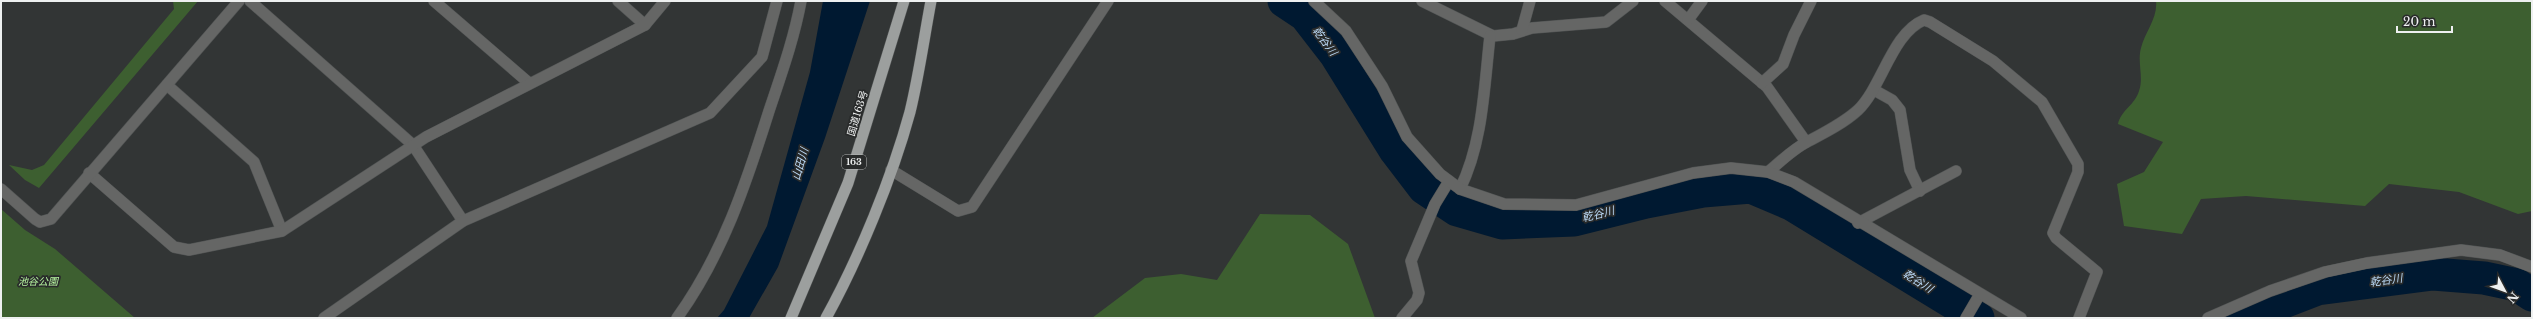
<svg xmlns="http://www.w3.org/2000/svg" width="2533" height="319" font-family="'Libre Baskerville','Noto Sans JP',serif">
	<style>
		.green { fill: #3d5f30 }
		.water { fill: #001931 }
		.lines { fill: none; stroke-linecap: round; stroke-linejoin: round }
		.river { stroke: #001931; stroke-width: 33 }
		.minor-casing { stroke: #505353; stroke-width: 12 }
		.tertiary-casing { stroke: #505353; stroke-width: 12 }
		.trunk-casing { stroke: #505353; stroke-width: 12 }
		.minor { stroke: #656665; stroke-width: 11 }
		.tertiary { stroke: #656665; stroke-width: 11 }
		.trunk { stroke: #9c9f9e; stroke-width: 11 }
		.labels { text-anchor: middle; stroke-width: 3.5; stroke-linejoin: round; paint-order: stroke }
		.shield { fill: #292b2b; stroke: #b3b5b5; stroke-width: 1 }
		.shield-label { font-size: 9px; font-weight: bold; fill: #eef0f0 }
		.street-label { font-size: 10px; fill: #eef0f0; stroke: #292b2b }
		.park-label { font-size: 10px; font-style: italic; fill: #b7f6a1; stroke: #292b2b }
		.water-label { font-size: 11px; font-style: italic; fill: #bbd9f6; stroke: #292b2b }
	</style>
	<rect width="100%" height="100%" fill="#323535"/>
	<g class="green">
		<polygon points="173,1 198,1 39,188 25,180 9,165 32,170 44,165 174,9"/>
		<path d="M2156,1H2532V211L2518,214L2459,192L2389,184L2365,206L2246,196L2201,199L2182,234L2124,226L2117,184L2144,172L2163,142L2118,124C2121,110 2135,105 2139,91C2144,77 2137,62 2141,48C2145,32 2158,18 2156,1Z"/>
		<polygon points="1,209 25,230 55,249 135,318 1,318"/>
		<polygon points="1260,214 1310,215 1348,244 1375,318 1092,318 1145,278 1181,274 1217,280"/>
	</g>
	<polygon class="water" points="823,1 870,1 825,138 778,267 749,318 717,318 724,310 767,226 810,72"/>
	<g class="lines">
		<g class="river">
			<polyline points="1284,1 1305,15 1336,55 1395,150 1424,188 1457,210 1502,223 1574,220 1646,202 1703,191 1751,187 1791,204 1978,318"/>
			<polyline points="2242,318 2317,289 2433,274 2484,278 2517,285 2532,295"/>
		</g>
		<defs>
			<g id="minor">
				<polyline points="250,1 413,145 463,221"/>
				<polyline points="434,1 529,83"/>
				<polyline points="618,1 645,25"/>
				<polyline points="1422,1 1493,36 1513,34 1532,28 1606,22 1633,1"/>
				<polyline points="1665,1 1767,87 1806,142"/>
				<polyline points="1688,20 1702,1"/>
				<polyline points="1522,30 1530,1"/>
				<polyline points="1762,83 1783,64 1794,35 1811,1"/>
				<polyline points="167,85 254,162 282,231"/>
				<polyline points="1874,90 1892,100 1900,110 1910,170 1920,191"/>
				<polyline points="891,170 958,211 972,207 1108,1"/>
				<path d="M1768,172C1780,162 1793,149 1807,142C1824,133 1844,123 1858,110C1882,87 1892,33 1924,20L1930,22L1993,61L2042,102L2078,164V172L2053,233L2056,238L2097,272L2079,318"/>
				<polyline points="89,173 174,247 189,250 282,231 426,137 645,25 665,1"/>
				<polyline points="1,189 35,219 40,222 51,219 239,1"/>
				<path d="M1460,189C1483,142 1484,88 1490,36"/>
				<polyline points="1858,223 1956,171"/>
				<polyline points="324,318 463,221 710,113 762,57 777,1"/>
				<path d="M677,318C722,256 746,184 769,111C781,75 794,39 801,1"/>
				<polyline points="1402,318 1417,300 1419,293 1411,261 1435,204 1449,181"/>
				<polyline points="1966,318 1980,294"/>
			</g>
			<g id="tertiary">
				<polyline points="1314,1 1346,31 1382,86 1407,137 1440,174 1460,189 1504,204 1576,205 1693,173 1731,168 1768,172 1794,182 2021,318"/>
				<polyline points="2208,318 2270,291 2325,272 2367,263 2461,250 2500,255 2532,267"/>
			</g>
			<g id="trunk">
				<polyline points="791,318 848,183 904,1"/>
				<path d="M826,318C859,258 892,178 910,112C919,75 924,38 931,1"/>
			</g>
		</defs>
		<use href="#minor" class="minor-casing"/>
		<use href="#tertiary" class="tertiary-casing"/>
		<use href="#trunk" class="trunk-casing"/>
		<use href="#minor" class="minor"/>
		<use href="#tertiary" class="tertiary"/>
		<use href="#trunk" class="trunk"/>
	</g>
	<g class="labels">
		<rect class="shield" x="842" y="155" width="24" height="14" rx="3"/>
		<g class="shield-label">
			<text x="854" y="165">163</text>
		</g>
		<g class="street-label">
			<text transform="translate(857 113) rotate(-73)" y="4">国道163号</text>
		</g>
		<g class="park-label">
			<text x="38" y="285">池谷公園</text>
		</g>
		<g class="water-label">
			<text transform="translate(1325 41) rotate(53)" y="4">乾谷川</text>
			<text transform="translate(800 164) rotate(-74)" y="4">山田川</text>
			<text transform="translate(1598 214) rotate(-14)" y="4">乾谷川</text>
			<text transform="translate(2386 280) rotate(-8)" y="4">乾谷川</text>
			<text transform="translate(1918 281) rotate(32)" y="4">乾谷川</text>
		</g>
	</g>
	<rect width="2533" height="319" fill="none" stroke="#eef0f0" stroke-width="4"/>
	<g transform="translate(2505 291) rotate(131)" stroke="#292b2b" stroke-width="3" paint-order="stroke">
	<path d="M0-3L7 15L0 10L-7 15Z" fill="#eef0f0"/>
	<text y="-6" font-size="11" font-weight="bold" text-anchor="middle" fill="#eef0f0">N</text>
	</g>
	<path d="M2397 26v6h55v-6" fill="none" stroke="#eef0f0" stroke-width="2"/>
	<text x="2403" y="26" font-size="12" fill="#eef0f0" stroke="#292b2b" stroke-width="3" paint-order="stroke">20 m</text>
</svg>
